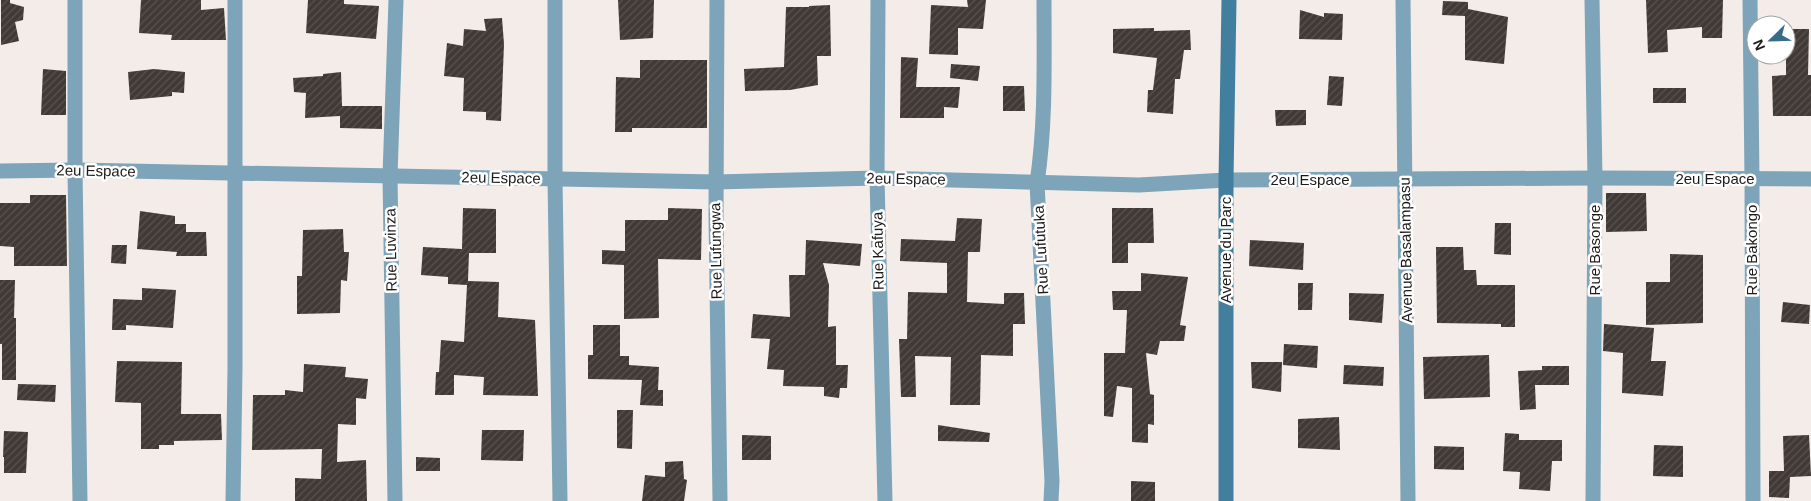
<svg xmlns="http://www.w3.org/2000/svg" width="1811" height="501" font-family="Helvetica,sans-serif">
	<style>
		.building { fill: url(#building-hatch) }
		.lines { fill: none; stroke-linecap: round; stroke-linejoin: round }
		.street { stroke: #7da4b9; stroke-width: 15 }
		.secondary { stroke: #427f9e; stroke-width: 15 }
		.labels { text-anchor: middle; stroke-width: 5; stroke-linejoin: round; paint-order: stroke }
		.street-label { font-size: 15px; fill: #1d1a19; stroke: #fff }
	</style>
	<defs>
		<pattern id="building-hatch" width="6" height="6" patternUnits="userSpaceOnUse" patternTransform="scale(1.25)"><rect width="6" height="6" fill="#403936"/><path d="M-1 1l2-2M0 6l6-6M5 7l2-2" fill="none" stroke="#595350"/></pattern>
	</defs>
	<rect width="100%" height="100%" fill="#f4ece8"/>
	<g class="building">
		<polygon points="1,0 10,0 10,3 24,7 23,20 15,22 19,41 1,45"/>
		<polygon points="141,0 201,0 201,10 224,8 226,40 171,40 172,35 139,33"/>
		<polygon points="308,0 344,0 344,4 379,6 376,39 306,33"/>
		<polygon points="618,0 654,0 653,38 620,40"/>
		<polygon points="967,0 986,0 983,29 958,28 958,55 929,54 931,5 968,7"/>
		<polygon points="1646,0 1723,0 1722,38 1702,38 1702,27 1667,30 1668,52 1648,53"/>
		<polygon points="1443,1 1468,2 1468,9 1508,17 1504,64 1465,60 1465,16 1442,15"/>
		<polygon points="830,5 831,56 817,56 818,85 790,90 745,91 744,69 784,67 786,7 809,7 809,6"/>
		<polygon points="1300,10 1324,17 1324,13 1343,14 1342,40 1299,39"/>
		<polygon points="502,18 504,44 501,121 486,120 486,112 463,111 464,78 444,76 447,43 463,46 464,29 486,31 484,19"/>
		<polygon points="1154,28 1154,31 1190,30 1191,50 1184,50 1180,79 1175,79 1173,114 1147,112 1148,90 1153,90 1157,58 1113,53 1113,29"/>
		<polygon points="1786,29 1809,29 1808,75 1811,75 1811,116 1773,116 1772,76 1786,75"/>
		<polygon points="901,57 918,58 916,87 960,87 958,108 944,107 944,118 900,118"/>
		<polygon points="640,60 707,60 707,128 632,128 632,132 615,132 616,77 640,78"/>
		<polygon points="951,64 980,66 978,81 950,78"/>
		<polygon points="43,69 66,71 66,115 41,115"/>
		<polygon points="154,69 185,72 184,93 172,92 172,96 130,100 128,72"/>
		<polygon points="341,72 342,106 382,106 382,129 340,128 340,116 305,118 306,93 294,92 293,78 323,76 323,74"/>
		<polygon points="1329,76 1344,77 1342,106 1327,105"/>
		<polygon points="1003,86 1024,86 1025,111 1003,111"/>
		<rect x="1653" y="88" width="33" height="15"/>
		<polygon points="1275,110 1306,110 1306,125 1276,126"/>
		<polygon points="1606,193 1646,193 1647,231 1606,232"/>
		<polygon points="30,195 66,195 67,266 14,266 14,247 0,246 0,203 30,203"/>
		<polygon points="463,208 496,209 496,253 469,253 468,281 499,282 498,317 535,320 538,396 483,395 484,377 454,375 454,395 435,395 436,372 439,372 441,340 464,342 467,285 448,284 448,277 421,275 423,247 462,249"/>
		<polygon points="668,208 702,209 701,260 658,259 659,318 624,319 624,265 602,264 602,250 625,251 625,220 668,220"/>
		<polygon points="1112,208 1153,208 1154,243 1128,243 1128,263 1112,263"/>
		<polygon points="140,211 175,216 175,224 186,224 186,232 206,232 207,256 176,256 177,252 137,249"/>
		<polygon points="957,218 982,219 980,252 968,252 967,302 1004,304 1004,293 1024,293 1025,324 1013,324 1013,356 981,355 980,405 950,405 951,357 915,356 916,397 901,397 899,339 907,339 908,292 947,293 947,263 900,261 901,239 955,241"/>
		<polygon points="1495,223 1511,223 1511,255 1494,254"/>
		<polygon points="343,229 344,252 349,252 347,281 341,280 340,313 297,314 297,276 302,276 303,230"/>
		<polygon points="806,240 862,244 860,266 823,263 829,285 828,327 836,326 836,365 848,365 847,388 840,388 839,398 824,396 824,387 783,386 784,370 767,369 770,339 751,338 753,314 790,317 789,275 805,275"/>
		<polygon points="1250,240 1304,243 1303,270 1249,266"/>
		<polygon points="112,245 127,245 126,264 111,263"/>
		<polygon points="1436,247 1463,247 1464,270 1476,270 1477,285 1515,285 1515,327 1501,327 1501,324 1437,323"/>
		<polygon points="1670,254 1703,255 1703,323 1646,325 1646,282 1670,282"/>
		<polygon points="1141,273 1188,277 1180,325 1186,326 1184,341 1160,341 1157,355 1146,353 1150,394 1154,395 1154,425 1148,424 1148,443 1132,442 1132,388 1117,386 1113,417 1104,416 1104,353 1125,353 1127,310 1113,310 1112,291 1141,291"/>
		<polygon points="0,280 15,280 14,318 16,318 16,380 2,380 2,344 0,344"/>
		<polygon points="1298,283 1313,283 1312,310 1298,310"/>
		<polygon points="142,288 176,290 173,328 126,325 126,330 112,330 113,299 142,300"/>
		<polygon points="1349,293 1384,294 1382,323 1349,320"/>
		<polygon points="1783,302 1810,305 1809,324 1781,322"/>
		<polygon points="1604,324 1654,328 1651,361 1666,361 1663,396 1622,393 1623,353 1603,351"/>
		<polygon points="593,325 620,325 620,356 629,356 629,365 659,367 658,390 663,390 663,406 640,405 642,380 588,379 588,355 593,355"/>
		<polygon points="1284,344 1318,346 1317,368 1283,365"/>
		<polygon points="1489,355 1490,397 1424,399 1423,357"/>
		<polygon points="117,361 182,362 181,414 221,414 222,440 174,441 174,445 159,445 159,449 141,449 141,403 115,402"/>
		<polygon points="1251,362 1282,362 1281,392 1252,388"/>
		<polygon points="304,364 346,367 345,377 368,379 366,399 356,398 356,425 338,424 337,462 366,460 367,501 295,501 295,478 321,479 322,449 252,450 253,395 285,395 285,390 303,392"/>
		<polygon points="1344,365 1384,367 1383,386 1343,384"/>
		<polygon points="1542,366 1569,366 1569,385 1535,385 1536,409 1520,410 1518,371 1542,370"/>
		<polygon points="18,384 56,385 55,402 17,400"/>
		<polygon points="617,410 633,410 632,449 617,448"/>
		<polygon points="1339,417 1340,450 1298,448 1298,419"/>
		<polygon points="938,425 990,433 989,442 938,441"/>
		<polygon points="482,430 524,430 523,461 481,460"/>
		<polygon points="4,431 28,432 26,473 4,473 4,457 3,457"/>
		<polygon points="1505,433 1519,434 1519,440 1562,440 1562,461 1552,461 1550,491 1519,489 1520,472 1503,471"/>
		<polygon points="742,435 771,436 771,460 742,460"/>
		<polygon points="1809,435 1811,476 1790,477 1789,498 1769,497 1769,471 1784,471 1783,436"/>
		<polygon points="1654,445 1683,446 1683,477 1653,476"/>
		<polygon points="1434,446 1464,447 1464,470 1434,469"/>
		<polygon points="416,457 440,458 440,471 416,471"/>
		<polygon points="683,461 684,479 687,480 684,501 642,501 645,475 665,477 665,462"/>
		<polygon points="1131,481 1155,482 1155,501 1131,501"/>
	</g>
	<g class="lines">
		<g class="street">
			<polyline points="75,0 75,170 80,501"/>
			<polyline points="555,0 555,179 560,501"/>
			<polyline points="717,0 716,215 720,501"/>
			<polyline points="878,0 877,178 885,501"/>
			<path d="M1044,0C1044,61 1046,122 1037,183L1052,481L1051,501"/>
			<polyline points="1403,0 1408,501"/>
			<polyline points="1592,0 1595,178 1593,501"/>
			<polyline points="1750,0 1752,179 1753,501"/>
			<polyline points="0,171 75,170 716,182 877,178 1139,185 1226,180 1595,178 1811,179"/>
			<polyline points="233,501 235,368 235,0"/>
			<polyline points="395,501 390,176 396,0"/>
		</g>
		<polyline class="secondary" points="1226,501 1226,180 1229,0"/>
	</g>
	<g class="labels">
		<g class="street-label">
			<text transform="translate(96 171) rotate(1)" y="5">2eu Espace</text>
			<text transform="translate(501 178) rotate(1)" y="5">2eu Espace</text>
			<text transform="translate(906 179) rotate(1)" y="5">2eu Espace</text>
			<text x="1715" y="184">2eu Espace</text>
			<text x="1310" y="185">2eu Espace</text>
			<text transform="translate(391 250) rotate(-91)" y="5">Rue Luvinza</text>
			<text transform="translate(1041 250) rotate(-93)" y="5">Rue Lufutuka</text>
			<text transform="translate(1226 250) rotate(-90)" y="5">Avenue du Parc</text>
			<text transform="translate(1406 250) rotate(-91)" y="5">Avenue Basalampasu</text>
			<text transform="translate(1595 250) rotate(-90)" y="5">Rue Basonge</text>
			<text transform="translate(1752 250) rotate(-90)" y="5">Rue Bakongo</text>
			<text transform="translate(716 251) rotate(-91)" y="5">Rue Lufungwa</text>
			<text transform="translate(878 251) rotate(-91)" y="5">Rue Kafuya</text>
		</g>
	</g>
	<g transform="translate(1771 40) rotate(247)"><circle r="24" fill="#ffffff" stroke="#a5a3a3"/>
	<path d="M0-4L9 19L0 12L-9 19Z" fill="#376d88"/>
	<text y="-8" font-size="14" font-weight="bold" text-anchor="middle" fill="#1d1a19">N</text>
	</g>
</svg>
